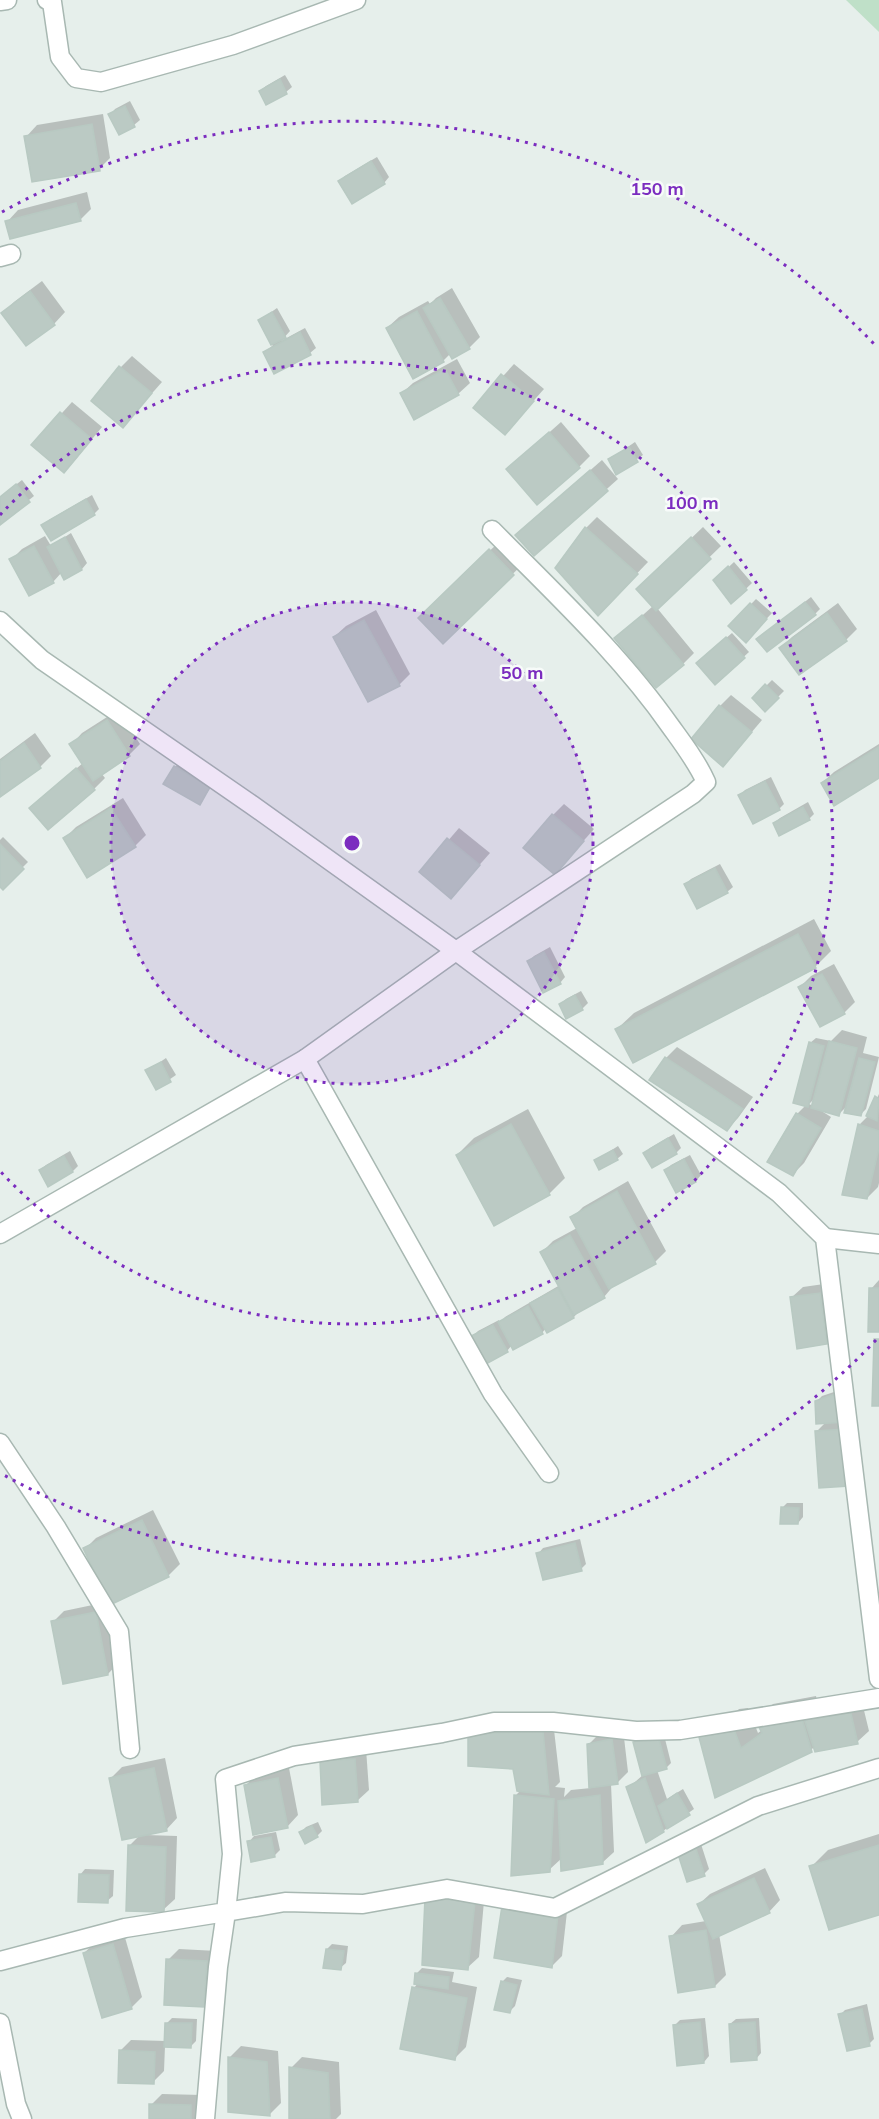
<svg xmlns="http://www.w3.org/2000/svg" width="879" height="2119" font-family="Mulish,sans-serif">
	<style>
		.green { fill: #bfe0c8 }
		.shadow { fill: #0003; fill-rule: evenodd }
		.building { fill: #bbcac4; stroke: #b8c9c2; stroke-width: 1.5 }
		.lines { fill: none; stroke-linecap: round; stroke-linejoin: round }
		.minor-casing { stroke: #a8b8b2; stroke-width: 21 }
		.minor { stroke: #fff; stroke-width: 18 }
		.ring { fill: none; stroke: #7b2cbf; stroke-width: 3; stroke-dasharray: 3 6 }
		.centre { fill: #7b2cbf; stroke: #f7fbf9; stroke-width: 3 }
		.ring-label { font-size: 18px; text-anchor: middle; font-weight: bold; fill: #7b2cbf; stroke: #f7fbf9; stroke-width: 5; stroke-linejoin: round; paint-order: stroke }
	</style>
	<rect width="100%" height="100%" fill="#e6efeb"/>
	<polygon class="green" points="846,0 879,0 879,32"/>
	<g class="shadow">
		<polygon points="285,75 292,87 286,92 267,103 260,91 266,86"/>
		<polygon points="130,101 140,120 134,125 119,133 110,115 115,109"/>
		<polygon points="103,114 110,158 99,169 26,137 37,125"/>
		<polygon points="377,157 389,177 384,183 352,202 340,181 345,176"/>
		<polygon points="87,192 91,209 80,220 7,222 18,210"/>
		<polygon points="42,281 65,312 54,324 26,344 3,313 14,302"/>
		<polygon points="452,288 480,337 469,348 451,353 443,361 387,328 399,317 428,301 430,304 436,298"/>
		<polygon points="277,308 290,331 281,341 305,328 316,348 310,353 275,372 265,353 273,345 260,320"/>
		<polygon points="132,356 162,382 123,426 120,368"/>
		<polygon points="457,359 470,383 458,394 414,418 401,394 413,383"/>
		<polygon points="514,364 544,389 505,433 475,407"/>
		<polygon points="72,402 102,427 75,460 33,445"/>
		<polygon points="561,422 590,456 579,467 508,469"/>
		<polygon points="635,442 643,455 617,472 610,459"/>
		<polygon points="602,460 618,479 534,554 529,524"/>
		<polygon points="22,480 34,496 0,523 0,497"/>
		<polygon points="92,495 99,509 94,514 43,525 49,520"/>
		<polygon points="597,517 648,562 598,614 586,528"/>
		<polygon points="703,527 721,546 657,608 694,653 683,664 617,638 653,606 649,579"/>
		<polygon points="71,533 87,563 82,569 65,577 62,572 53,582 11,560 22,549 45,536 51,546"/>
		<polygon points="501,540 524,563 443,642 420,618"/>
		<polygon points="734,562 752,583 732,602 715,580"/>
		<polygon points="811,597 820,609 815,614 764,634"/>
		<polygon points="756,599 772,613 746,640 730,626"/>
		<polygon points="838,603 857,629 846,640 781,648 792,637"/>
		<polygon points="376,610 410,674 399,685 334,637 346,626"/>
		<polygon points="732,633 749,652 715,683 703,658"/>
		<polygon points="772,680 784,691 765,710 754,698"/>
		<polygon points="731,695 762,720 734,753 720,706"/>
		<polygon points="118,710 140,744 129,755 101,773 105,778 94,789 42,797 83,763 71,745 82,733"/>
		<polygon points="35,733 51,756 40,767 0,795 0,759"/>
		<polygon points="879,744 879,777 822,783 834,772"/>
		<polygon points="180,762 215,781 200,803 175,767"/>
		<polygon points="771,777 784,804 779,809 740,795 745,790"/>
		<polygon points="123,798 146,835 135,846 65,838 76,827"/>
		<polygon points="808,802 814,814 809,819 774,823 780,818"/>
		<polygon points="564,804 594,829 555,873 553,815"/>
		<polygon points="459,828 490,853 451,897 421,872"/>
		<polygon points="3,837 28,862 3,887 0,885 0,840"/>
		<polygon points="720,864 733,887 727,892 686,884 691,879"/>
		<polygon points="814,919 831,951 815,967 617,1029 634,1013"/>
		<polygon points="550,947 565,977 560,983 529,961 534,956"/>
		<polygon points="834,964 855,1002 844,1013 800,987 811,976"/>
		<polygon points="581,991 588,1003 582,1009 567,1017 561,1004 566,999"/>
		<path d="M842,1030L867,1037L863,1053L879,1057L866,1109L860,1115L848,1105L839,1114L820,1110L831,1117L804,1163L793,1174L797,1114L806,1105L810,1043L816,1038L831,1041ZM816,1097L813,1106L809,1104Z"/>
		<polygon points="677,1047 753,1097 738,1118 727,1129 666,1058"/>
		<polygon points="166,1058 176,1075 157,1088 147,1071"/>
		<polygon points="879,1094 879,1183 878,1187 867,1198 859,1125 869,1115"/>
		<polygon points="528,1109 565,1178 549,1194 457,1155 474,1138"/>
		<polygon points="674,1134 681,1148 676,1153 645,1153 650,1148"/>
		<polygon points="618,1146 623,1154 617,1159 596,1160"/>
		<polygon points="70,1151 78,1166 73,1171 40,1170 46,1165"/>
		<polygon points="690,1155 701,1175 696,1181 677,1191 666,1170 671,1165"/>
		<polygon points="628,1181 666,1251 655,1262 615,1284 604,1297 579,1311 574,1317 547,1331 546,1328 542,1333 512,1345 507,1351 473,1336 478,1331 499,1320 500,1323 505,1317 560,1285 542,1252 553,1241 577,1228 572,1218 583,1207"/>
		<polygon points="879,1280 879,1330 871,1289"/>
		<polygon points="831,1283 838,1332 826,1343 791,1298 803,1287"/>
		<polygon points="846,1388 859,1473 817,1431 826,1422 816,1402 822,1396"/>
		<polygon points="787,1503 803,1503 803,1517 798,1523 782,1508"/>
		<polygon points="153,1510 180,1564 169,1575 111,1603 85,1549 96,1538"/>
		<polygon points="580,1539 586,1564 581,1569 538,1554 543,1548"/>
		<polygon points="107,1602 119,1662 108,1674 53,1622 64,1611"/>
		<polygon points="860,1694 869,1731 857,1742 815,1746 811,1750 716,1796 700,1737 717,1721 729,1719 739,1709 748,1708 758,1733 762,1730 757,1720 773,1704 816,1696 817,1701"/>
		<polygon points="553,1721 560,1782 555,1787 565,1788 564,1797 571,1790 591,1788 589,1744 600,1733 623,1729 628,1772 617,1783 611,1784 614,1852 602,1863 562,1858 549,1870 515,1796 521,1790 515,1768 470,1735"/>
		<polygon points="663,1731 671,1763 666,1768 657,1770 667,1799 683,1789 694,1809 663,1831 628,1788 643,1775 635,1742 640,1737"/>
		<polygon points="366,1749 369,1790 357,1801 321,1762 333,1751"/>
		<polygon points="165,1758 177,1818 166,1830 146,1835 177,1836 175,1899 163,1910 129,1846 140,1835 111,1778 122,1767"/>
		<polygon points="289,1768 298,1815 287,1827 245,1786 256,1775"/>
		<polygon points="318,1822 322,1831 317,1836 301,1832 306,1827"/>
		<polygon points="276,1832 280,1850 274,1856 249,1842 254,1836"/>
		<polygon points="879,1834 879,1913 811,1867 828,1850"/>
		<polygon points="700,1841 709,1869 704,1874 678,1852"/>
		<polygon points="765,1868 780,1900 769,1912 719,1934 726,1975 715,1986 671,1937 682,1925 706,1921 698,1905 710,1894"/>
		<polygon points="85,1869 114,1870 113,1896 107,1901 80,1875"/>
		<polygon points="485,1890 479,1957 467,1968 426,1898"/>
		<polygon points="568,1903 562,1956 551,1967 496,1957"/>
		<polygon points="124,1934 142,1997 131,2008 84,1953 96,1942"/>
		<polygon points="332,1944 348,1946 346,1963 340,1968 327,1949"/>
		<polygon points="179,1949 217,1951 215,1994 203,2005 168,1960"/>
		<polygon points="422,1968 454,1972 452,1982 477,1987 466,2047 455,2058 414,1988 418,1983 417,1973"/>
		<polygon points="507,1977 522,1980 515,2006 510,2011 502,1982"/>
		<polygon points="867,2004 874,2039 869,2044 840,2015 845,2010"/>
		<polygon points="172,2018 197,2019 196,2041 191,2046 165,2046 164,2071 153,2082 120,2051 131,2040 166,2041 167,2023"/>
		<polygon points="705,2018 709,2056 704,2062 674,2026 680,2020"/>
		<polygon points="759,2018 761,2053 756,2059 730,2024 736,2019"/>
		<polygon points="241,2046 278,2051 281,2103 270,2114 230,2057"/>
		<polygon points="302,2057 339,2062 341,2114 336,2119 291,2119 291,2068"/>
		<polygon points="162,2094 202,2095 201,2119 150,2119 151,2105"/>
	</g>
	<g class="building">
		<polygon points="280,79 287,94 266,105 259,91"/>
		<polygon points="125,106 135,127 119,135 108,114"/>
		<polygon points="92,124 100,171 32,182 24,136"/>
		<polygon points="371,161 385,184 352,204 338,181"/>
		<polygon points="76,203 81,221 10,239 5,221"/>
		<polygon points="30,291 55,325 26,346 1,313"/>
		<polygon points="440,298 470,349 452,359 423,308"/>
		<polygon points="417,311 444,362 413,379 386,328"/>
		<polygon points="272,312 286,338 271,345 258,320"/>
		<polygon points="300,332 311,355 274,374 263,352"/>
		<polygon points="119,366 152,393 123,428 91,401"/>
		<polygon points="445,369 459,395 414,420 400,393"/>
		<polygon points="501,374 534,401 505,435 473,408"/>
		<polygon points="60,412 92,439 64,473 31,445"/>
		<polygon points="549,432 580,468 537,505 506,469"/>
		<polygon points="629,447 638,462 616,475 608,459"/>
		<polygon points="590,470 608,491 534,556 515,535"/>
		<polygon points="16,484 30,502 0,525 0,497"/>
		<polygon points="86,499 95,515 51,541 41,525"/>
		<polygon points="585,527 638,574 598,616 555,568"/>
		<polygon points="65,537 82,570 64,580 47,547"/>
		<polygon points="691,537 711,559 656,611 636,589"/>
		<polygon points="34,546 54,583 29,596 9,559"/>
		<polygon points="489,549 514,575 443,644 418,618"/>
		<polygon points="728,566 747,590 731,604 713,580"/>
		<polygon points="805,602 816,615 767,652 756,639"/>
		<polygon points="750,603 767,619 746,643 728,626"/>
		<polygon points="827,613 847,641 799,675 779,648"/>
		<polygon points="642,615 684,665 656,688 614,638"/>
		<polygon points="364,620 400,686 368,702 333,637"/>
		<polygon points="726,637 745,658 715,685 696,663"/>
		<polygon points="765,684 779,698 765,712 752,698"/>
		<polygon points="719,705 752,732 723,767 691,739"/>
		<polygon points="107,720 130,756 93,781 69,744"/>
		<polygon points="24,743 41,768 0,797 0,761"/>
		<polygon points="879,747 879,778 834,806 821,783"/>
		<polygon points="174,766 210,787 200,805 163,784"/>
		<polygon points="76,768 95,790 48,830 29,808"/>
		<polygon points="765,781 780,810 753,824 738,795"/>
		<polygon points="803,807 810,820 779,836 773,823"/>
		<polygon points="111,808 136,847 87,878 63,838"/>
		<polygon points="552,814 584,841 555,875 523,848"/>
		<polygon points="447,838 480,865 451,899 419,872"/>
		<polygon points="0,844 24,869 3,890 0,887"/>
		<polygon points="715,868 728,893 697,909 684,884"/>
		<polygon points="798,934 816,968 633,1063 615,1029"/>
		<polygon points="544,952 561,984 543,993 527,961"/>
		<polygon points="822,974 845,1014 820,1027 798,987"/>
		<polygon points="575,995 583,1010 566,1019 559,1004"/>
		<polygon points="829,1041 857,1048 839,1116 811,1108"/>
		<polygon points="809,1042 824,1046 808,1107 793,1103"/>
		<polygon points="665,1057 743,1109 727,1131 649,1080"/>
		<polygon points="859,1058 875,1062 861,1116 844,1113"/>
		<polygon points="161,1062 171,1082 156,1090 145,1070"/>
		<polygon points="875,1096 879,1099 877,1121 866,1116"/>
		<polygon points="796,1113 821,1128 793,1176 767,1162"/>
		<polygon points="511,1124 550,1195 494,1226 456,1155"/>
		<polygon points="858,1124 879,1131 879,1148 867,1199 842,1195"/>
		<polygon points="668,1138 677,1154 652,1168 643,1153"/>
		<polygon points="613,1150 618,1160 599,1170 594,1160"/>
		<polygon points="64,1156 73,1172 48,1187 39,1170"/>
		<polygon points="684,1159 696,1182 676,1193 664,1170"/>
		<polygon points="617,1191 656,1264 609,1289 570,1217"/>
		<polygon points="570,1235 605,1298 574,1315 540,1252"/>
		<polygon points="558,1288 574,1318 547,1333 530,1303"/>
		<polygon points="869,1288 879,1288 879,1332 868,1332"/>
		<polygon points="820,1293 827,1344 797,1349 790,1297"/>
		<polygon points="528,1306 543,1334 513,1350 498,1322"/>
		<polygon points="493,1325 508,1352 486,1364 471,1336"/>
		<polygon points="874,1339 879,1339 879,1406 872,1406"/>
		<polygon points="841,1392 845,1422 816,1424 815,1401"/>
		<polygon points="845,1429 849,1486 819,1488 815,1431"/>
		<polygon points="781,1507 799,1508 798,1524 780,1524"/>
		<polygon points="142,1520 169,1577 110,1605 83,1548"/>
		<polygon points="575,1543 582,1571 543,1580 536,1553"/>
		<polygon points="96,1612 108,1675 63,1684 51,1621"/>
		<polygon points="849,1705 858,1744 815,1752 802,1712"/>
		<polygon points="800,1712 812,1752 715,1798 699,1737 713,1735 721,1725 732,1724 741,1748 762,1733 755,1720"/>
		<polygon points="543,1731 549,1795 517,1791 513,1769 468,1766 468,1734"/>
		<polygon points="658,1736 667,1769 642,1776 633,1742"/>
		<polygon points="612,1739 618,1784 589,1788 587,1744"/>
		<polygon points="355,1759 358,1802 322,1805 320,1761"/>
		<polygon points="154,1768 167,1831 122,1840 109,1778"/>
		<polygon points="278,1778 288,1828 253,1835 244,1785"/>
		<polygon points="645,1778 664,1832 646,1843 626,1787"/>
		<polygon points="677,1793 690,1815 667,1829 658,1806"/>
		<polygon points="514,1795 554,1799 550,1872 511,1876"/>
		<polygon points="600,1795 603,1864 561,1871 558,1801"/>
		<polygon points="312,1826 318,1837 305,1844 299,1832"/>
		<polygon points="271,1837 275,1857 251,1862 247,1841"/>
		<polygon points="128,1845 166,1847 164,1912 126,1911"/>
		<polygon points="879,1845 879,1915 829,1930 809,1866"/>
		<polygon points="695,1846 705,1876 687,1882 677,1851"/>
		<polygon points="79,1874 109,1875 108,1903 78,1902"/>
		<polygon points="754,1878 770,1913 713,1939 697,1904"/>
		<polygon points="425,1898 475,1901 468,1970 422,1965"/>
		<polygon points="502,1906 558,1914 552,1968 494,1958"/>
		<polygon points="706,1930 715,1987 678,1993 669,1936"/>
		<polygon points="113,1944 132,2009 102,2018 83,1953"/>
		<polygon points="326,1949 344,1951 341,1970 323,1968"/>
		<polygon points="166,1959 207,1961 204,2007 164,2005"/>
		<polygon points="415,1973 449,1977 448,1989 414,1984"/>
		<polygon points="501,1981 517,1985 510,2013 494,2010"/>
		<polygon points="412,1987 467,1998 455,2060 400,2049"/>
		<polygon points="862,2009 870,2046 847,2051 838,2014"/>
		<polygon points="700,2022 704,2063 677,2066 673,2025"/>
		<polygon points="755,2022 757,2060 731,2062 729,2024"/>
		<polygon points="165,2023 192,2023 191,2048 164,2047"/>
		<polygon points="119,2050 155,2052 154,2084 118,2083"/>
		<polygon points="228,2057 267,2062 270,2116 228,2112"/>
		<polygon points="289,2067 328,2073 330,2119 289,2119"/>
		<polygon points="149,2104 191,2105 191,2119 149,2119"/>
	</g>
	<g class="lines">
		<defs>
			<g id="minor">
				<polyline points="47,0 52,2 60,57 76,78 101,82 233,45 356,0"/>
				<polyline points="0,1 7,0"/>
				<polyline points="0,257 11,254"/>
				<polyline points="0,621 42,660 252,805 456,951 779,1193 825,1238 879,1679"/>
				<polyline points="305,1059 493,1394 549,1473"/>
				<path d="M0,1234L305,1059L456,951L693,794L706,782C697,762 684,745 671,727C620,654 554,593 492,530"/>
				<polyline points="825,1238 879,1244"/>
				<polyline points="0,1443 56,1527 119,1632 130,1749"/>
				<polyline points="0,1961 125,1928 226,1912 232,1854 225,1779 294,1756 442,1733 494,1722 553,1722 636,1731 680,1730 879,1698"/>
				<polyline points="0,2023 16,2104 22,2119"/>
				<polyline points="205,2119 218,1967 226,1912 285,1902 363,1904 447,1889 555,1908 758,1806 879,1768"/>
			</g>
		</defs>
		<use href="#minor" class="minor-casing"/>
		<use href="#minor" class="minor"/>
	</g>
	<circle cx="352" cy="843" r="241" fill="#7b2cbf" fill-opacity=".12"/>
	<g class="ring">
		<circle cx="352" cy="843" r="241"/>
		<path d="M0 515A481 481 0 1 1 0 1171"/>
		<path d="M876 1340A722 722 0 0 1 2 1474M2 212A722 722 0 0 1 876 346"/>
	</g>
	<circle cx="352" cy="843" r="9" class="centre"/>
	<g class="ring-label">
		<text x="657" y="195">150 m</text>
		<text x="692" y="509">100 m</text>
		<text x="522" y="679">50 m</text>
	</g>
</svg>
